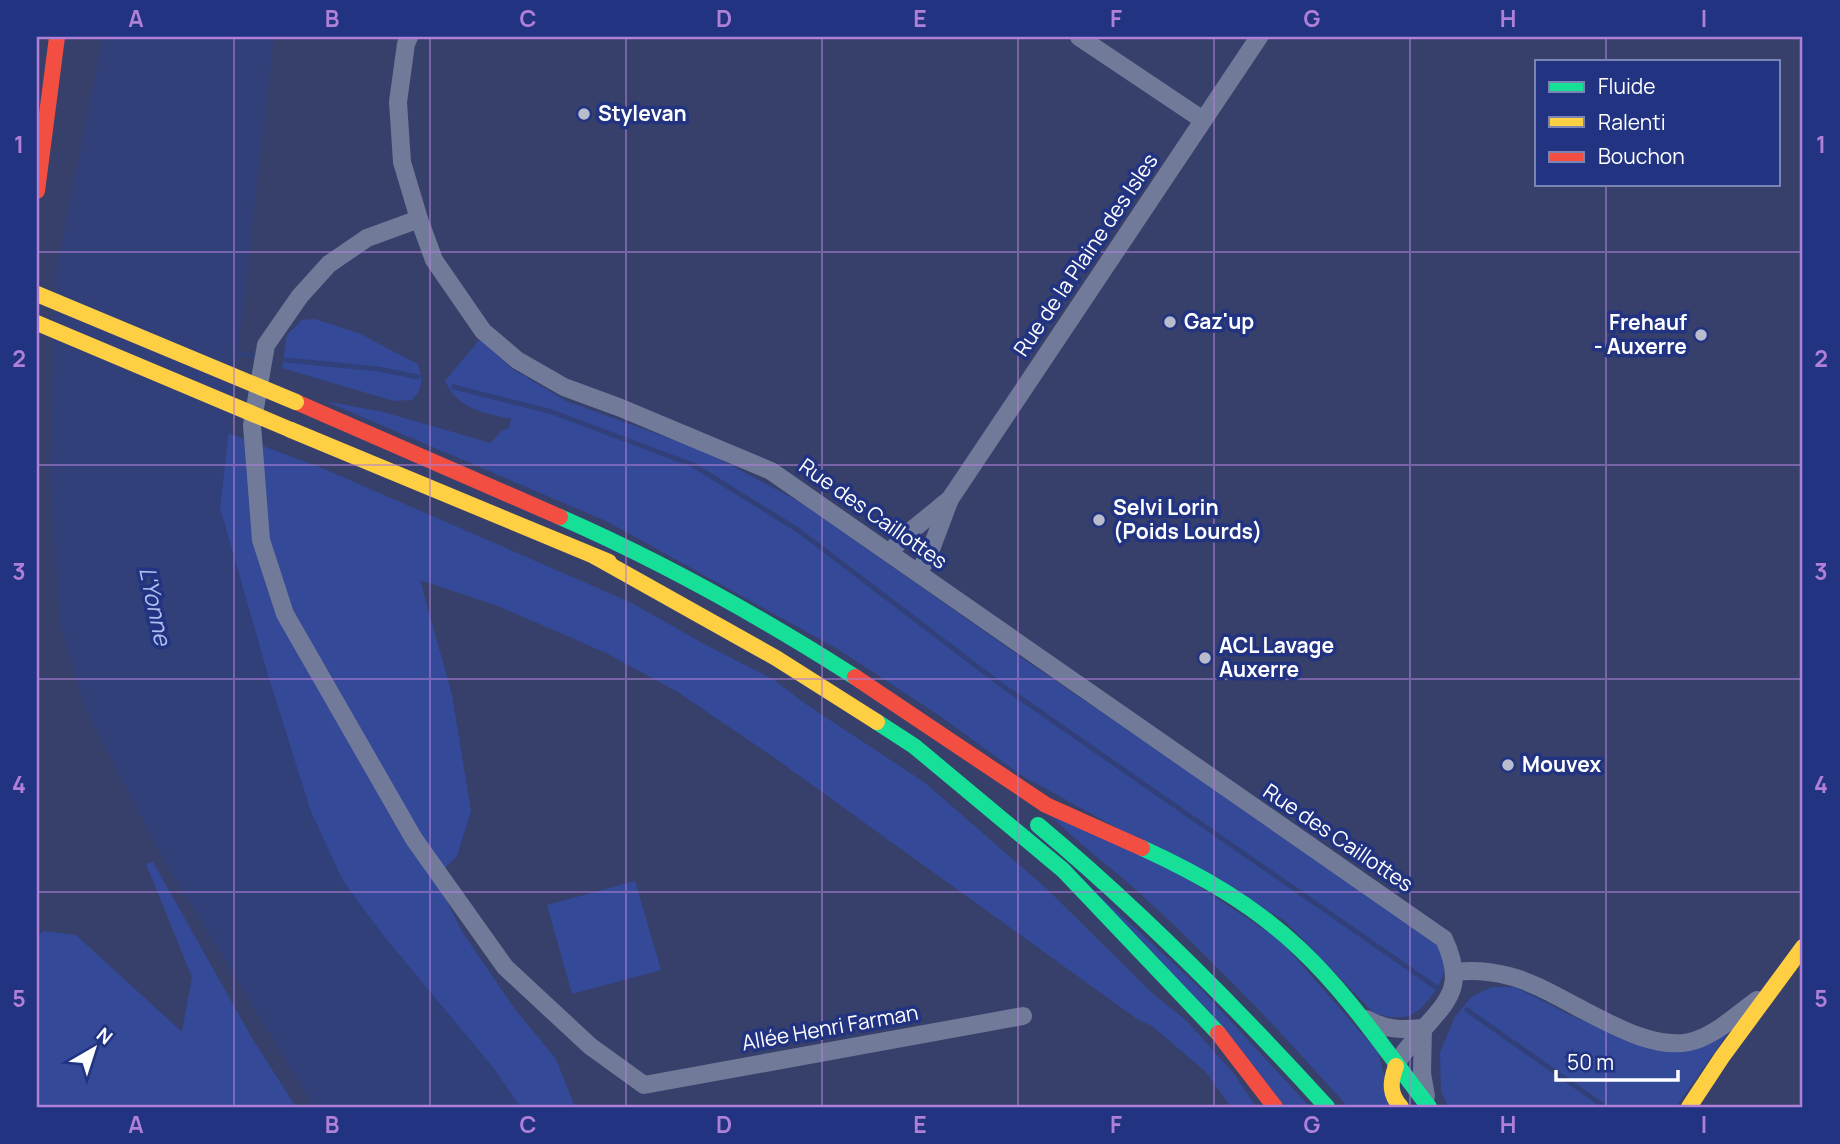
<svg xmlns="http://www.w3.org/2000/svg" width="1840" height="1144" font-family="Manrope,sans-serif">
	<style>
		.green { fill: #344998 }
		.water { fill: #32407a }
		.lines { fill: none; stroke-linecap: round; stroke-linejoin: round }
		.stream { stroke: #32407a; stroke-width: 5 }
		.street { stroke: #727a99; stroke-width: 18 }
		.fast { stroke: #16e098; stroke-width: 16 }
		.slow { stroke: #ffcf43; stroke-width: 16 }
		.jam { stroke: #f24e42; stroke-width: 16 }
		.slow-bridge { stroke: #ffcf43; stroke-width: 16 }
		.grid { fill: none; stroke: #b080d9; stroke-width: 2; stroke-opacity: 0.55 }
		.poi-dot { fill: #b9bccb; stroke: #213381; stroke-width: 2.5 }
		.labels { text-anchor: middle; stroke-width: 7; stroke-linejoin: round; paint-order: stroke }
		.poi-label { font-size: 21px; font-weight: bold; fill: #fff; stroke: #213381; text-anchor: start }
		.street-label { font-size: 21px; fill: #fff; stroke: #213381 }
		.water-label { font-size: 23px; font-style: italic; fill: #b2bff0; stroke: #213381 }
		.neatline { fill: none; stroke: #b080d9; stroke-width: 2.5 }
		.grid-label { font-size: 23px; text-anchor: middle; font-weight: bold; fill: #b080d9 }
	</style>
	<rect width="100%" height="100%" fill="#37406b"/>
	<g class="green">
		<path d="M315,319L358,333L418,364C423,380 423,388 412,400L394,401L282,368L287,335L302,320Z"/>
		<path d="M480,339L511,368L566,401L707,452L803,504L1035,667L1433,937C1436,944 1444,954 1445,962C1447,978 1426,1008 1411,1015C1399,1020 1385,1016 1374,1013L1284,920L1021,775L940,716L836,648L606,521L325,401L383,412L491,443L501,431L509,428L511,419C482,412 459,410 445,381Z"/>
		<polygon points="228,433 322,468 632,603 704,644 774,680 807,705 924,782 1046,888 1153,994 1186,1020 1235,1075 1256,1107 1231,1107 1206,1072 1152,1026 1137,1019 772,756 676,691 606,653 498,606 420,580 452,695 471,811 457,856 435,878 463,933 514,1008 556,1059 575,1107 520,1107 495,1070 382,934 343,881 311,812 269,679 220,508"/>
		<path d="M1048,812L1167,865L1280,940L1378,1052L1392,1107H1348C1283,1034 1216,963 1144,897C1113,868 1077,844 1048,812Z"/>
		<polygon points="1023,825 1200,988 1310,1107 1285,1107"/>
		<polygon points="153,862 253,1040 296,1107 37,1107 37,936 44,931 76,935 182,1032 192,977 146,864"/>
		<polygon points="635,881 661,970 572,994 547,905"/>
		<polygon points="1492,987 1515,987 1568,1014 1625,1040 1671,1049 1735,1023 1676,1107 1448,1107 1441,1091 1440,1052 1455,1017 1471,997"/>
	</g>
	<polygon class="water" points="103,37 274,37 220,508 269,679 311,812 343,881 382,934 495,1070 520,1107 314,1107 157,848 85,708 60,624 50,475 56,272"/>
	<g class="lines">
		<g class="stream">
			<polyline points="230,352 254,356"/>
			<polyline points="286,360 378,369 418,377"/>
			<polyline points="454,387 552,412 693,465 798,530 1000,684 1437,988"/>
			<polyline points="1467,1010 1605,1107"/>
		</g>
		<g class="street">
			<path d="M409,37L406,44L398,102L402,162L419,219L434,260L483,331L517,360L564,387L621,408L771,471L1444,939C1469,993 1443,1003 1411,1044C1405,1051 1399,1058 1396,1066"/>
			<polyline points="1079,37 1203,120"/>
			<polyline points="419,219 367,238 329,264 300,296 266,345 252,425 261,540 285,614 414,839 505,967 590,1046 644,1085 1023,1016"/>
			<polyline points="890,553 901,539 950,499"/>
			<polyline points="918,572 928,557 950,499 1259,37"/>
			<path d="M1456,972C1473,970 1493,972 1509,976C1561,988 1645,1062 1699,1039C1720,1031 1739,1013 1757,1000"/>
			<path d="M1366,1019C1386,1030 1401,1030 1423,1028"/>
			<polyline points="1423,1028 1422,1073 1426,1096"/>
		</g>
		<g class="fast">
			<path d="M560,517C663,562 761,617 855,677"/>
			<polyline points="877,722 914,746 1063,870 1218,1033"/>
			<path d="M1038,825C1142,912 1236,1007 1327,1107"/>
			<path d="M1142,848C1199,874 1254,905 1300,949C1349,995 1388,1054 1429,1107"/>
		</g>
		<g class="slow">
			<polyline points="291,430 609,562"/>
			<polyline points="594,556 776,658 877,722"/>
			<path d="M1396,1066C1390,1082 1389,1094 1401,1107"/>
			<polyline points="1689,1107 1722,1057 1803,947"/>
		</g>
		<g class="jam">
			<polyline points="37,191 57,37"/>
			<polyline points="296,402 560,517"/>
			<polyline points="855,677 1046,805 1142,848"/>
			<polyline points="1218,1033 1275,1107"/>
		</g>
		<g class="slow-bridge">
			<polyline points="37,294 296,402"/>
			<polyline points="37,323 291,430"/>
		</g>
	</g>
	<path class="grid" d="M234,37V1107M430,37V1107M626,37V1107M822,37V1107M1018,37V1107M1214,37V1107M1410,37V1107M1606,37V61M1606,184V1107M37,252H1803M37,465H1803M37,679H1803M37,892H1803"/>
	<g class="poi-dot">
		<circle cx="584" cy="114" r="7"/>
		<circle cx="1170" cy="322" r="7"/>
		<circle cx="1701" cy="335" r="7"/>
		<circle cx="1099" cy="520" r="7"/>
		<circle cx="1205" cy="658" r="7"/>
		<circle cx="1508" cy="765" r="7"/>
	</g>
	<g class="labels">
		<g class="poi-label">
			<text x="598" y="121">Stylevan</text>
			<text x="1184" y="329">Gaz'up</text>
			<text x="1687" y="330" text-anchor="end">Frehauf<tspan x="1687" dy="24">- Auxerre</tspan></text>
			<text x="1113" y="515">Selvi Lorin<tspan x="1113" dy="24">(Poids Lourds)</tspan></text>
			<text x="1219" y="653">ACL Lavage<tspan x="1219" dy="24">Auxerre</tspan></text>
			<text x="1522" y="772">Mouvex</text>
		</g>
		<g class="street-label">
			<text transform="translate(1086 255) rotate(-56)" y="7">Rue de la Plaine des Isles</text>
			<text transform="translate(873 514) rotate(35)" y="7">Rue des Caillottes</text>
			<text transform="translate(1338 838) rotate(34)" y="7">Rue des Caillottes</text>
			<text transform="translate(830 1028) rotate(-10)" y="7">Allée Henri Farman</text>
		</g>
		<g class="water-label">
			<text transform="translate(155 606) rotate(78)" y="8">L'Yonne</text>
		</g>
	</g>
	<rect width="1840" height="1144" fill="none" stroke="#213381" stroke-width="77"/>
	<rect x="1535" y="60" width="245" height="126" fill="#213381" stroke="#7a85b3" stroke-width="2"/>
	<rect x="1549" y="82" width="35" height="10" fill="#16e098" stroke="#7a85b3" stroke-width="2"/>
	<text x="1598" y="94" font-size="21" fill="#ffffff">Fluide</text>
	<rect x="1549" y="117" width="35" height="10" fill="#ffcf43" stroke="#7a85b3" stroke-width="2"/>
	<text x="1598" y="130" font-size="21" fill="#ffffff">Ralenti</text>
	<rect x="1549" y="152" width="35" height="10" fill="#f24e42" stroke="#7a85b3" stroke-width="2"/>
	<text x="1598" y="164" font-size="21" fill="#ffffff">Bouchon</text>
	<g transform="translate(94 1049) rotate(39)" stroke="#213381" stroke-width="5" paint-order="stroke">
	<path d="M0-5L12 26L0 18L-12 26Z" fill="#ffffff"/>
	<text y="-10" font-size="19" font-weight="bold" text-anchor="middle" fill="#ffffff">N</text>
	</g>
	<path d="M1556 1070v10h122v-10" fill="none" stroke="#ffffff" stroke-width="3.5"/>
	<text x="1567" y="1070" font-size="21" fill="#ffffff" stroke="#213381" stroke-width="5" paint-order="stroke">50 m</text>
	<rect x="38" y="38" width="1763" height="1068" class="neatline"/>
	<g class="grid-label">
		<text x="136" y="27">A</text>
		<text x="332" y="27">B</text>
		<text x="528" y="27">C</text>
		<text x="724" y="27">D</text>
		<text x="920" y="27">E</text>
		<text x="1116" y="27">F</text>
		<text x="1312" y="27">G</text>
		<text x="1508" y="27">H</text>
		<text x="1704" y="27">I</text>
		<text x="19" y="153">1</text>
		<text x="1821" y="153">1</text>
		<text x="19" y="367">2</text>
		<text x="1821" y="367">2</text>
		<text x="19" y="580">3</text>
		<text x="1821" y="580">3</text>
		<text x="19" y="793">4</text>
		<text x="1821" y="793">4</text>
		<text x="19" y="1007">5</text>
		<text x="1821" y="1007">5</text>
		<text x="136" y="1133">A</text>
		<text x="332" y="1133">B</text>
		<text x="528" y="1133">C</text>
		<text x="724" y="1133">D</text>
		<text x="920" y="1133">E</text>
		<text x="1116" y="1133">F</text>
		<text x="1312" y="1133">G</text>
		<text x="1508" y="1133">H</text>
		<text x="1704" y="1133">I</text>
	</g>
</svg>
